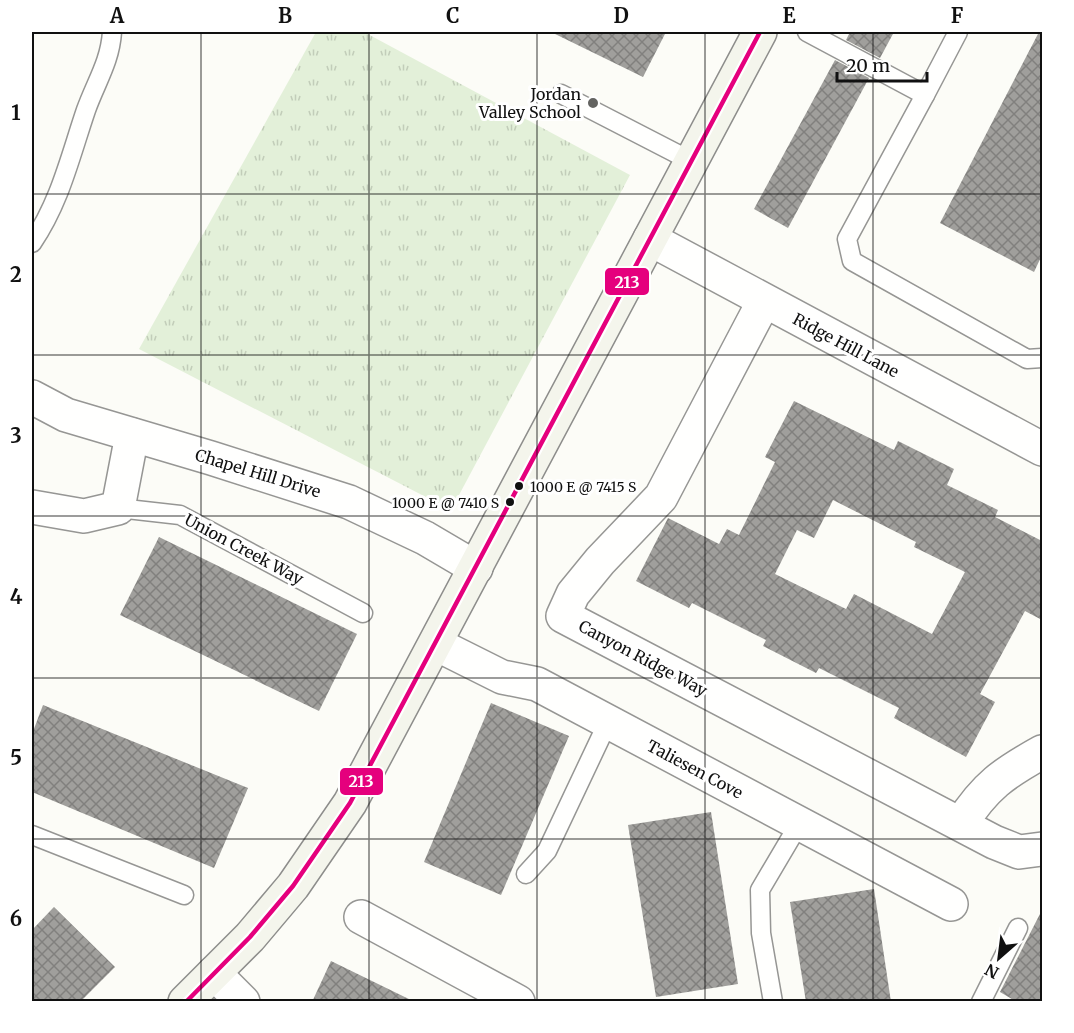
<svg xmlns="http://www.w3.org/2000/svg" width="1074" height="1033" font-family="Merriweather,serif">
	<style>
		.grass { fill: url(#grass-tufts) }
		.building { fill: url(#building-cross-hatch); fill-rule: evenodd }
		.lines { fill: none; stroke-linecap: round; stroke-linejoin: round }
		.lane-casing { stroke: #969694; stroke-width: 21 }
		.street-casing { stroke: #969694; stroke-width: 36 }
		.secondary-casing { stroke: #8d8d8b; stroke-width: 36 }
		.lane { stroke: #fffffe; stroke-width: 18 }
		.street { stroke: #fffffe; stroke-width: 33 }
		.secondary { stroke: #f4f5ec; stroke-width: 33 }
		.bus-1-casing { stroke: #fff; stroke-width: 9 }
		.bus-1 { stroke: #e5007d; stroke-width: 4.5 }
		.grid { fill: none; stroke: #101010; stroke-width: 1.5; stroke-opacity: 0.55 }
		.poi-dot { fill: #636361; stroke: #fff; stroke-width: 2 }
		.bus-dot { fill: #101010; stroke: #fff; stroke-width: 2 }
		.labels { text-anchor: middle; stroke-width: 6; stroke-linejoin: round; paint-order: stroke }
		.bus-label { font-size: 14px; fill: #101010; stroke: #fff; text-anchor: start }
		.poi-label { font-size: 16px; fill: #101010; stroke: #fff; text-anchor: end }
		.street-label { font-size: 16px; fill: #101010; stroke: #fff }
		.line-badge { stroke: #fff; stroke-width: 2 }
		.badge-label { font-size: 16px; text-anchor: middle; font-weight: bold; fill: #fff }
		.neatline { fill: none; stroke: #101010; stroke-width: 2 }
		.grid-label { font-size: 20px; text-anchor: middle; font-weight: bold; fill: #101010 }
	</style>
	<defs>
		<pattern id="grass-tufts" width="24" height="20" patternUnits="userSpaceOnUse" patternTransform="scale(1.5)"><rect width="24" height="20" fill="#e3f0d9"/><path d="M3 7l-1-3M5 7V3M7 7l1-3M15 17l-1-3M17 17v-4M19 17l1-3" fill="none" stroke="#c2cdb9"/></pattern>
		<pattern id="building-cross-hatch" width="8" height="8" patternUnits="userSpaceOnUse" patternTransform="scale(1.5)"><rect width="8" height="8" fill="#a09f9c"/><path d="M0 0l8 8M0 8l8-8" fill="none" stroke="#81807e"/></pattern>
	</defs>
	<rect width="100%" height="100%" fill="#fcfcf7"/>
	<polygon class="grass" points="316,32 364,32 630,175 451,510 139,349"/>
	<g class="building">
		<polygon points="551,32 666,32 643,77"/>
		<polygon points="850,32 894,32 880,58 846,40"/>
		<polygon points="1039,32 1042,32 1042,255 1034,272 940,223"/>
		<polygon points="835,60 869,78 788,228 754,209"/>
		<path d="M794,401L894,450L898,441L954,469L947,485L998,510L995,517L1042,541V620L1025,611L980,694L995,702L966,757L894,718L899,708L819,668L816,673L763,646L766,640L692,603L689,608L636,581L668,518L719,544L727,529L739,535L775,462L765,457ZM833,500L916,542L914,547L965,572L932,634L854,594L846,609L775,574L797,530L814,538Z"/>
		<polygon points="159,537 357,634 319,711 120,615"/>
		<polygon points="491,703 569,736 501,895 424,862"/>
		<polygon points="43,705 248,788 214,868 32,792 32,734"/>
		<polygon points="711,812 738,984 656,997 628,825"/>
		<polygon points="874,889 891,1002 806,1002 790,902"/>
		<polygon points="54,907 115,967 80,1002 32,1002 32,930"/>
		<polygon points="1042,910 1042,1002 1017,1002 1000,992"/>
		<polygon points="331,961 415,1002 312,1002"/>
	</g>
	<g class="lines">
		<defs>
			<g id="lane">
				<polyline points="807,32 925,95 958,32"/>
				<polyline points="561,94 691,161"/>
				<polyline points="925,95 847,239 852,261 1027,359 1042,358"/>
				<path d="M32,243C60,202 70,157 86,110C96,82 110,62 112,32"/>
				<polyline points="118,508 180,515 363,613"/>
				<polyline points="32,835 184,895"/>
				<polyline points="526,874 547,851 608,722"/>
				<polyline points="773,1002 761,933 760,890 799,824"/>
				<polyline points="981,1002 1018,928"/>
			</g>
			<g id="street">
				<polyline points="650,239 1042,449"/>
				<polyline points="764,301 661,497 600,561 573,594 563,616 994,842 1019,852 1042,849"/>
				<polyline points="32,397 66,415 211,458 349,502 425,538 476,568"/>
				<polyline points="32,507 84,516 118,508 132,435"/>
				<polyline points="436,644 502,677 537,684 951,904"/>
				<path d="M961,824C985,786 1004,773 1042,752"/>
				<polyline points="361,917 518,1002"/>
				<polyline points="214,973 243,1002"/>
			</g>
			<polyline id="secondary" points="185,1002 250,937 293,886 350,803 760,32"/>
		</defs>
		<use href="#lane" class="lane-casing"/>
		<use href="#street" class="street-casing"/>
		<use href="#secondary" class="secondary-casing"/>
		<use href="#lane" class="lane"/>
		<use href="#street" class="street"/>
		<use href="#secondary" class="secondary"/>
		<defs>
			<polyline id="bus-1" points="186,1002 250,937 293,886 350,803 760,32"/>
		</defs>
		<use href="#bus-1" class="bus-1-casing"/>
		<use href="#bus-1" class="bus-1"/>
	</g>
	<path class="grid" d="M201,32V1002M369,32V1002M537,32V1002M705,32V1002M873,32V1002M32,194H1042M32,355H1042M32,516H1042M32,678H1042M32,839H1042"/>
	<circle class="poi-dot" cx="593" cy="103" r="6"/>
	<g class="bus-dot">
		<circle cx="519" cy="486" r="5"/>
		<circle cx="510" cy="502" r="5"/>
	</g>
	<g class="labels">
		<g class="bus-label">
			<text x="530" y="492">1000 E @ 7415 S</text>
			<text x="499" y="508" text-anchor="end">1000 E @ 7410 S</text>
		</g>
		<g class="poi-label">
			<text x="581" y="100">Jordan<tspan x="581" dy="18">Valley School</tspan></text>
		</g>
		<g class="street-label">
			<text transform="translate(846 345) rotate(28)" y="6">Ridge Hill Lane</text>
			<text transform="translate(258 473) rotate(17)" y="6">Chapel Hill Drive</text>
			<text transform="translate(244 549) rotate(28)" y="6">Union Creek Way</text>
			<text transform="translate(643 658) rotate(28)" y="6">Canyon Ridge Way</text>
			<text transform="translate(695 769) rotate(28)" y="6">Taliesen Cove</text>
		</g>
	</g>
	<g class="line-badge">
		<rect x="604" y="267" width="46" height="29" rx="6" fill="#e5007d"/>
		<rect x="339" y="767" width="45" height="29" rx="6" fill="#e5007d"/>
	</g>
	<g class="badge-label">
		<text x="627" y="288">213</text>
		<text x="361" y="787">213</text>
	</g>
	<rect width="1074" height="1033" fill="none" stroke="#ffffff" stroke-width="66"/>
	<g transform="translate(999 958) rotate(208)" stroke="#ffffff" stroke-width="4.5" paint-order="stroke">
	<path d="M0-4.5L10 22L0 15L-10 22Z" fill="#101010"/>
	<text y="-9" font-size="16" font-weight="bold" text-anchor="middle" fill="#101010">N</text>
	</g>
	<path d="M837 72v9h90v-9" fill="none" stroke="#101010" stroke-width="3"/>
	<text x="846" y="72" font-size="18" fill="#101010" stroke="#ffffff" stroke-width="4.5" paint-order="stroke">20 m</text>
	<rect x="33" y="33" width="1008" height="967" class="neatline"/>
	<g class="grid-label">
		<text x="117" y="23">A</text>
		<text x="285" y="23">B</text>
		<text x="453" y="23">C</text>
		<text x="621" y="23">D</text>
		<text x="789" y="23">E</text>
		<text x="957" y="23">F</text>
		<text x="16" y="120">1</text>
		<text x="16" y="282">2</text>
		<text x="16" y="443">3</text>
		<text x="16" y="604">4</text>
		<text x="16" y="765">5</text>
		<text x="16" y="926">6</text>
	</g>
</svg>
